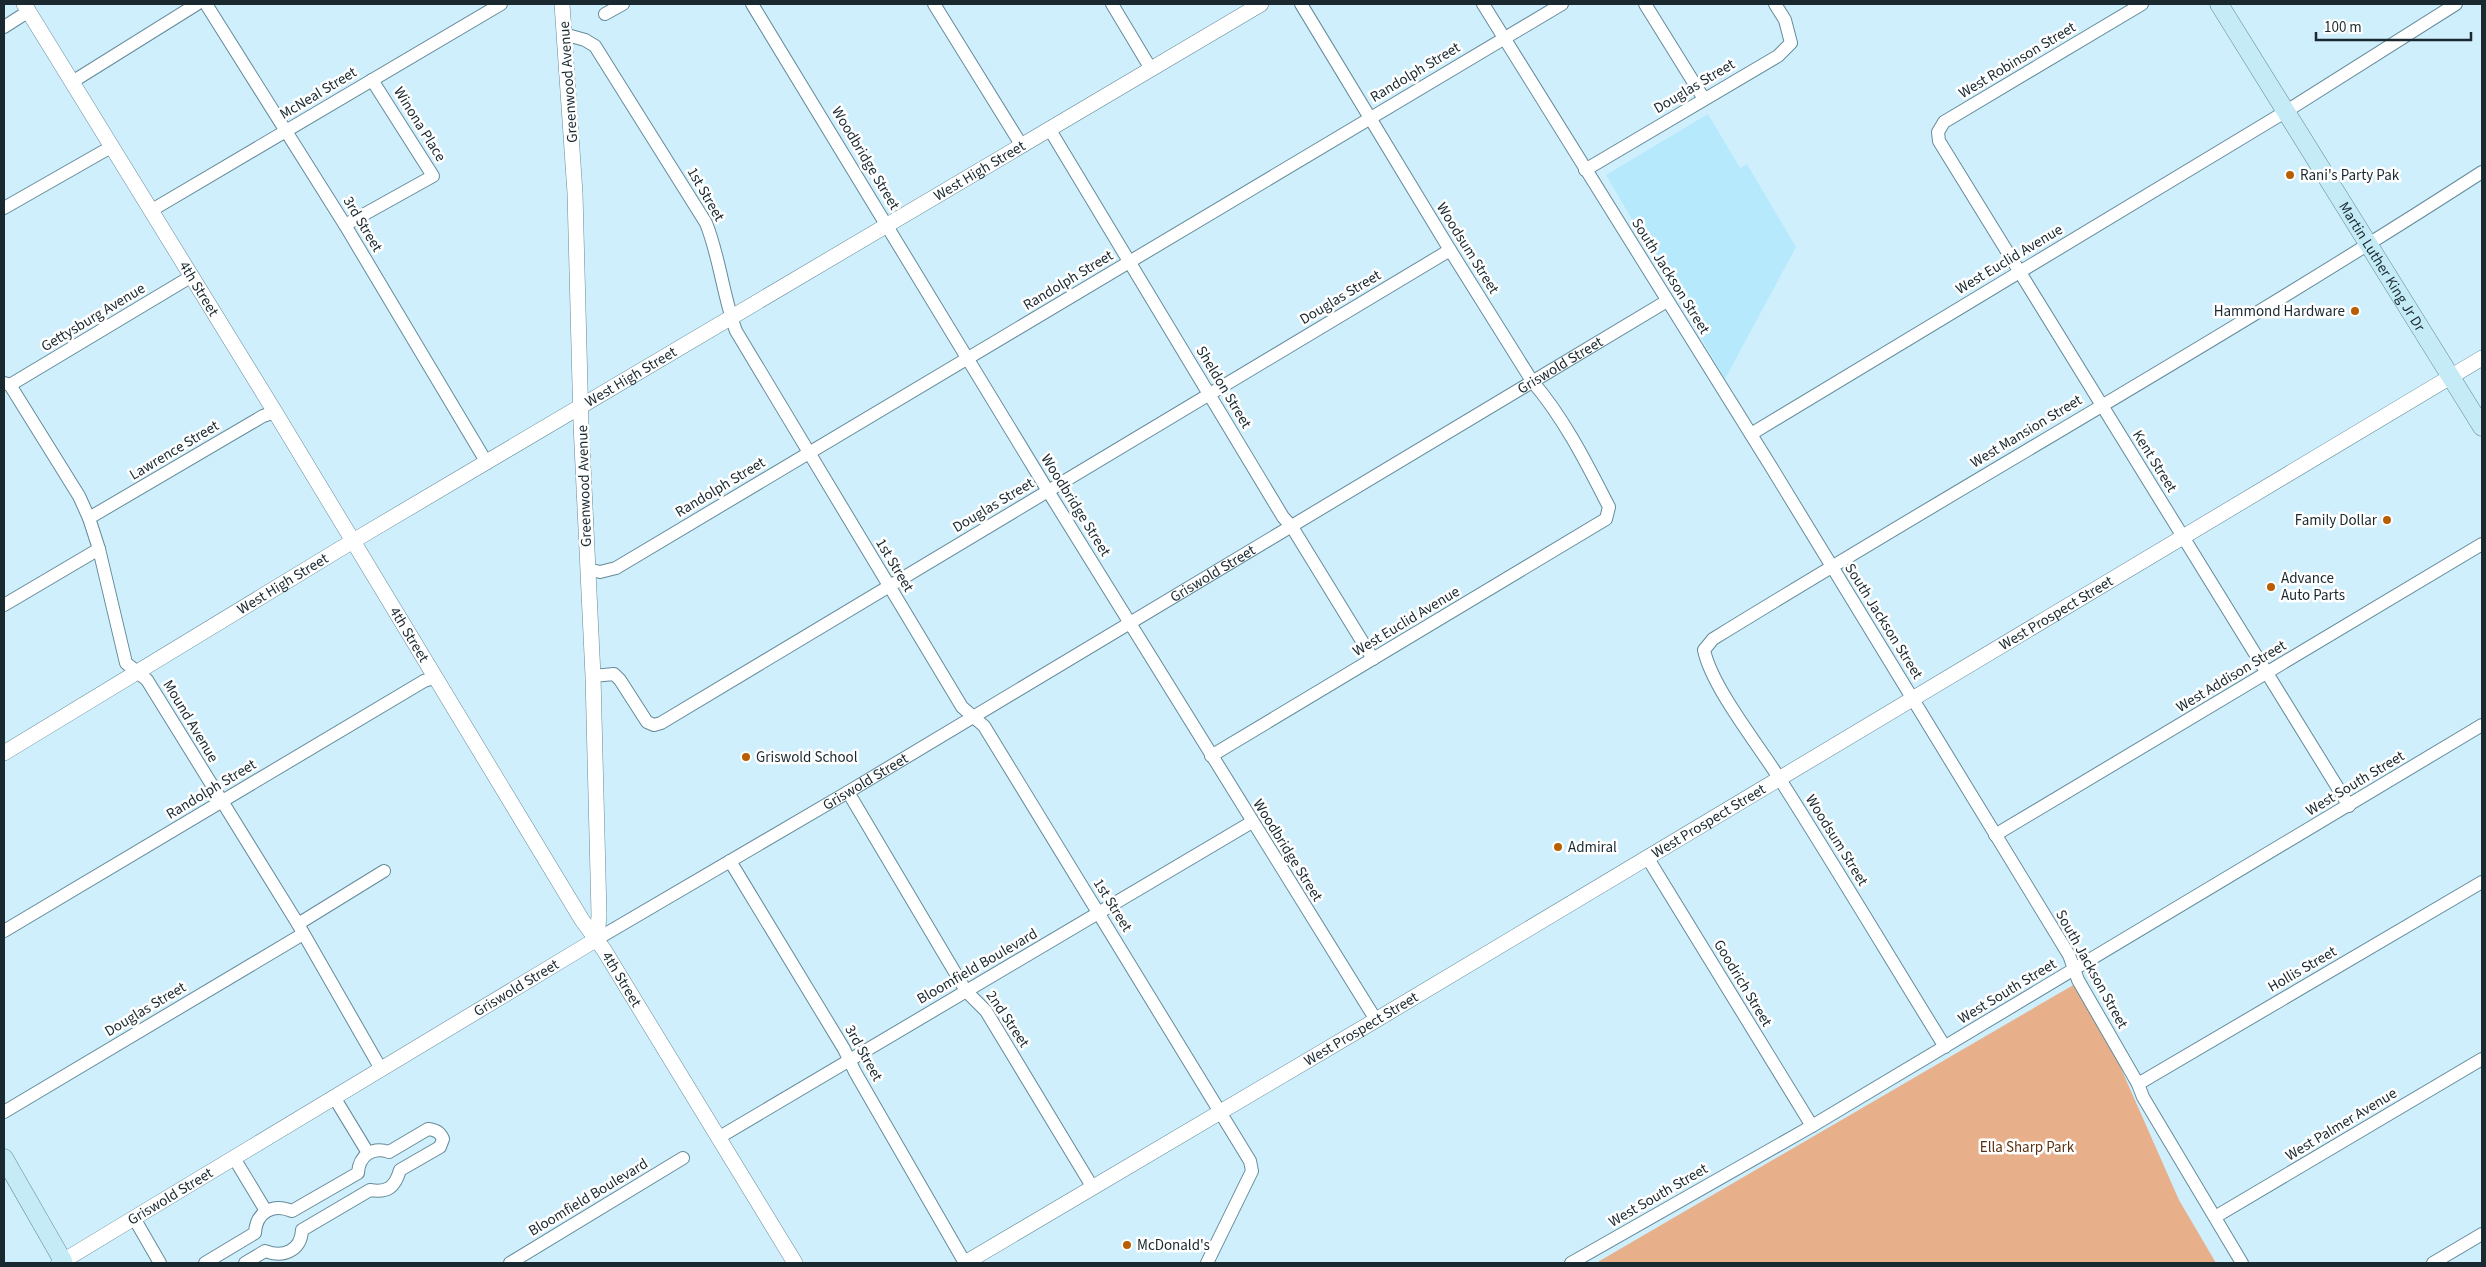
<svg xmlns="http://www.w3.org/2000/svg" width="2486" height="1267" font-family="'Source Sans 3',sans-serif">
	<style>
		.built { fill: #b7e9fd }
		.green { fill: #e8b08a }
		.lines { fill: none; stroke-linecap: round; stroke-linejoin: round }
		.minor-casing { stroke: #658b9a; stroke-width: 14 }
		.tertiary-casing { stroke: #658b9a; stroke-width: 16 }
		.secondary-casing { stroke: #658b9a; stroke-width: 19 }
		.minor { stroke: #fff; stroke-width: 12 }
		.tertiary { stroke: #fff; stroke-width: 15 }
		.secondary { stroke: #c5ebf7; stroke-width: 18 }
		.poi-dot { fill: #b95e00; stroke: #fff; stroke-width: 2 }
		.labels { text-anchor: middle; stroke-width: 5; stroke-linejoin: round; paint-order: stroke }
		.street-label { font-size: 15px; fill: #19292f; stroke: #fff }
		.poi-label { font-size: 15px; fill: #19292f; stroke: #fff; text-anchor: start }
		.park-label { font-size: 15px; fill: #5a300f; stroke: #fff }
	</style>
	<rect width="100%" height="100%" fill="#cfeffd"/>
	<polygon class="built" points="1708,114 1740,168 1747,164 1796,247 1725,379 1606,175"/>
	<polygon class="green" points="2082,980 2179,1200 2216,1263 1596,1263"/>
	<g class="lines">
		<defs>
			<g id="minor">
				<polyline points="206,4 345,225 487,463"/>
				<polyline points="752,4 1048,491 1376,1020"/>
				<polyline points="934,4 1022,146"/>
				<polyline points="1112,4 1151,69"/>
				<polyline points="1483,4 1770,465 2069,955 2078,980 2138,1084 2143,1097 2242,1263"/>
				<polyline points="1645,4 1704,99"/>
				<polyline points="2142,4 1944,122 1938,132 1939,141 2349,806"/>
				<polyline points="605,14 623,4"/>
				<polyline points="4,27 29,11"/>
				<path d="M564,34L585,40L595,46L706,223C720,258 723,296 736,331L962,707L984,726L1250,1161L1252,1171L1207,1263"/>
				<polyline points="72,82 197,4"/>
				<polyline points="1050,130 1283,517 1292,527 1373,659"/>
				<polyline points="1585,170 1778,56 1791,43 1785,20 1775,4"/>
				<polyline points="4,208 111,147"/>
				<polyline points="152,210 501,4"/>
				<polyline points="345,225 433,176 372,80"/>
				<polyline points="4,383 10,385 79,496 89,518 99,549 126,663 147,680 298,924 381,1069"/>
				<polyline points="10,385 192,276"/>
				<polyline points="1751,434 2285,112 2456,4"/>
				<polyline points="89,518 263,416 275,412"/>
				<polyline points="587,569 600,572 616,568 1562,4"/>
				<polyline points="4,605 99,549"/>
				<polyline points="593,676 614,674 620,680 647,722 654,725 661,723 1450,250"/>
				<path d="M1211,756L1606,519L1609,507C1587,464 1564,418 1532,381L1450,250L1301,4"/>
				<polyline points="848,792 966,991 986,1011 1093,1188"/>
				<polyline points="1995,835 2482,544"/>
				<polyline points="1647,857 1812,1126"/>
				<polyline points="730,861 844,1049 855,1072 965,1263"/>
				<polyline points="298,924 384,871"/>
				<polyline points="4,931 424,681 436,677"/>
				<path id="s1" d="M597,939L848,792L1667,301"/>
				<path d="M1945,1047C1890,958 1837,869 1781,781C1760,747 1712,688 1704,650L1713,639C1968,482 2230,335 2482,172"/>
				<polyline points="2138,1084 2482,882"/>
				<polyline points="334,1097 368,1153"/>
				<polyline points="4,1112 303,934"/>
				<polyline points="718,1138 1252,822"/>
				<polyline points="234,1158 266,1211"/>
				<polyline points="2215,1217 2482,1059"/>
				<polyline points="134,1218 160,1263"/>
				<path d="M205,1263L255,1233C256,1212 273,1203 292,1211L358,1173C359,1156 372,1146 389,1152L428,1129C436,1130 440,1132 443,1139L440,1147L400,1170C395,1187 388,1193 370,1190L302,1230C301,1251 283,1258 265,1251L245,1263"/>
				<polyline points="510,1263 683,1158"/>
				<polyline points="1571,1263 1812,1126 2482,725"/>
				<polyline points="2433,1263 2482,1234"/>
			</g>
			<g id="tertiary">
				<path id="s2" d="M24,4L275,412L582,920L604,950L795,1263"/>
				<path id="s3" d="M4,753L353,541L1261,4"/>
				<path id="s4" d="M65,1263L63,1261L134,1218L597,939L599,915L593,676L581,424L575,193L562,4"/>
				<path id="s5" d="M965,1263L1376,1020L2482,358"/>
			</g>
			<g id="secondary">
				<path id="s6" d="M2219,4L2482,427"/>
				<polyline points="4,1158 63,1261 60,1263"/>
			</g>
		</defs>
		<use href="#minor" class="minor-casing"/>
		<use href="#tertiary" class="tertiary-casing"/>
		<use href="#secondary" class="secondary-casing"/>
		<use href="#minor" class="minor"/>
		<use href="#tertiary" class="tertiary"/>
		<use href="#secondary" class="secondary"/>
	</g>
	<g class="poi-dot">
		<circle cx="2290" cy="175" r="5"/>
		<circle cx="2355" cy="311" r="5"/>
		<circle cx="2387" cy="520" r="5"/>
		<circle cx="2271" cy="587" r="5"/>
		<circle cx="746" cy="757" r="5"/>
		<circle cx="1558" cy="847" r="5"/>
		<circle cx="1127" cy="1245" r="5"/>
	</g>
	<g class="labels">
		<g class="street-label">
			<text transform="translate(2017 60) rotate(-31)" y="5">West Robinson Street</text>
			<text transform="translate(1415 72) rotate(-31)" y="5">Randolph Street</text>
			<text transform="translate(568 82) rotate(-94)" y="5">Greenwood Avenue</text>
			<text transform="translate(1694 86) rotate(-31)" y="5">Douglas Street</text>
			<text transform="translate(318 93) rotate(-31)" y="5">McNeal Street</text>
			<text transform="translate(420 124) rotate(58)" y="5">Winona Place</text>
			<text transform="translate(866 158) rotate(59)" y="5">Woodbridge Street</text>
			<text dy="5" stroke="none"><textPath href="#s3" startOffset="1136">West High Street</textPath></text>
			<text transform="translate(706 194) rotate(60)" y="5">1st Street</text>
			<text transform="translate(363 224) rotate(59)" y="5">3rd Street</text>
			<text transform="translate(1468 248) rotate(58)" y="5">Woodsum Street</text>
			<text transform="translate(2009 259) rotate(-31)" y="5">West Euclid Avenue</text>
			<text dy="5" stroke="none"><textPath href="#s6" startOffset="309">Martin Luther King Jr Dr</textPath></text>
			<text transform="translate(1671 276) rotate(58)" y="5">South Jackson Street</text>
			<text transform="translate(1068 280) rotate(-31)" y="5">Randolph Street</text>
			<text dy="5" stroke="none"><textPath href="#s2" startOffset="334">4th Street</textPath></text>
			<text transform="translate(1340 297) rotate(-31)" y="5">Douglas Street</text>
			<text transform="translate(93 317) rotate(-31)" y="5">Gettysburg Avenue</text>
			<text dy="5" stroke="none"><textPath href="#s1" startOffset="1121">Griswold Street</textPath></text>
			<text dy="5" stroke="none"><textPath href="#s3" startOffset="731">West High Street</textPath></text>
			<text transform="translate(1224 387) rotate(59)" y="5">Sheldon Street</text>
			<text transform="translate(2026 431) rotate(-31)" y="5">West Mansion Street</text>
			<text transform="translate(174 450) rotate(-31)" y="5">Lawrence Street</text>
			<text transform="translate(2155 461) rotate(58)" y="5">Kent Street</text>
			<text transform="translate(584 486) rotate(-92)" y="5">Greenwood Avenue</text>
			<text transform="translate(720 487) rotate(-31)" y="5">Randolph Street</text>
			<text transform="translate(993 505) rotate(-31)" y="5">Douglas Street</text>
			<text transform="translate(1076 505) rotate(58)" y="5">Woodbridge Street</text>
			<text transform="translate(895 565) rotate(59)" y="5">1st Street</text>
			<text dy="5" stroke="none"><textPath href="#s1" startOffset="716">Griswold Street</textPath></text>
			<text dy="5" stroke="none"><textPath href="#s3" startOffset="326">West High Street</textPath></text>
			<text dy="5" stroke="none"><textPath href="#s5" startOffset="1270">West Prospect Street</textPath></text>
			<text transform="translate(1406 621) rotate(-31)" y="5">West Euclid Avenue</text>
			<text transform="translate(1884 621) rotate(58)" y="5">South Jackson Street</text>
			<text dy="5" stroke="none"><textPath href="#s2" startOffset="739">4th Street</textPath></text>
			<text transform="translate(2231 676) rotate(-31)" y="5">West Addison Street</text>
			<text transform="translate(191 721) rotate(59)" y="5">Mound Avenue</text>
			<text dy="5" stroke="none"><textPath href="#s1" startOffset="311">Griswold Street</textPath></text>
			<text transform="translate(2355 783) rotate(-31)" y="5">West South Street</text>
			<text transform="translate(211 789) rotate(-31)" y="5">Randolph Street</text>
			<text dy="5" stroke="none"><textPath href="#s5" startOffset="865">West Prospect Street</textPath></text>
			<text transform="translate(1837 840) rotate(58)" y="5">Woodsum Street</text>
			<text transform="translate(1288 850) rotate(58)" y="5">Woodbridge Street</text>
			<text transform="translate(1113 905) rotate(58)" y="5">1st Street</text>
			<text transform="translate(977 966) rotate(-30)" y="5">Bloomfield Boulevard</text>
			<text transform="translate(2092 969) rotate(61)" y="5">South Jackson Street</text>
			<text transform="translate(2302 969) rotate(-30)" y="5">Hollis Street</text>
			<text dy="5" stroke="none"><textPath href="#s2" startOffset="1144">4th Street</textPath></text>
			<text transform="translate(1743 983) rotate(59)" y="5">Goodrich Street</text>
			<text dy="5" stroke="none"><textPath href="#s4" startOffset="532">Griswold Street</textPath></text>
			<text transform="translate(2007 991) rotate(-31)" y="5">West South Street</text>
			<text transform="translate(145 1009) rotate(-31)" y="5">Douglas Street</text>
			<text transform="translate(1008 1019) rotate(56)" y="5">2nd Street</text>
			<text dy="5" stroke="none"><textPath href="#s5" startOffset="460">West Prospect Street</textPath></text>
			<text transform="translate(864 1053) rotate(61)" y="5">3rd Street</text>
			<text transform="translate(2341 1124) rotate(-31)" y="5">West Palmer Avenue</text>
			<text transform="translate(1658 1195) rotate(-30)" y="5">West South Street</text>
			<text dy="5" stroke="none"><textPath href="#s4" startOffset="128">Griswold Street</textPath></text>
			<text transform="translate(588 1197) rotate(-31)" y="5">Bloomfield Boulevard</text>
		</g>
		<g class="poi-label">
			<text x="2300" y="180">Rani's Party Pak</text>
			<text x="2345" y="316" text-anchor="end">Hammond Hardware</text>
			<text x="2377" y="525" text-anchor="end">Family Dollar</text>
			<text x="2281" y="583">Advance<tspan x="2281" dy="17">Auto Parts</tspan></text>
			<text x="756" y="762">Griswold School</text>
			<text x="1568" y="852">Admiral</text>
			<text x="1137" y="1250">McDonald's</text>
		</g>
		<g class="park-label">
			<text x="2027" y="1152">Ella Sharp Park</text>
		</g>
	</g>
	<rect width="2486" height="1267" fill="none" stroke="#19292f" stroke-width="10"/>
	<path d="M2316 32v8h155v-8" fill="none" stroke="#19292f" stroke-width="2.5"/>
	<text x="2324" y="32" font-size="15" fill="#19292f" stroke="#ffffff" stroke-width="4" paint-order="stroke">100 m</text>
</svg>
